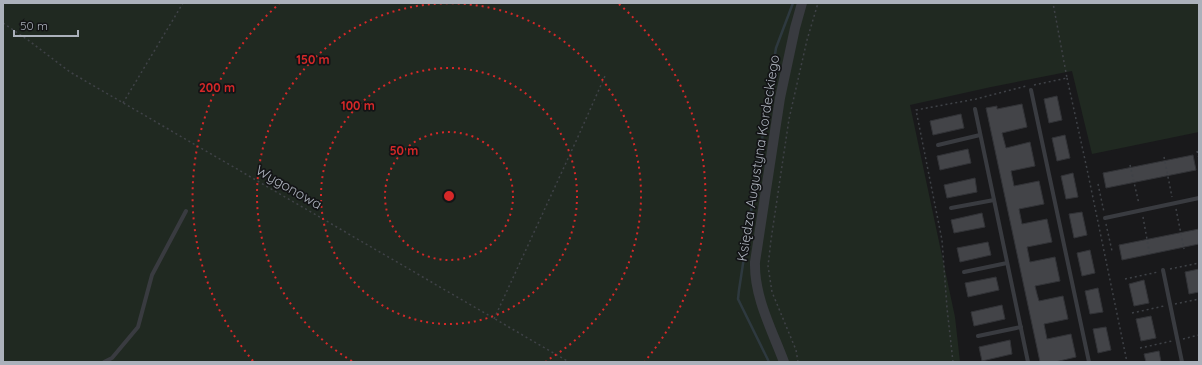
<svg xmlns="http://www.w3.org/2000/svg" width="1202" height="365" font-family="Quicksand,sans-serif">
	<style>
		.green { fill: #202921 }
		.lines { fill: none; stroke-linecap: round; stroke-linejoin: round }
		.stream { stroke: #2e393f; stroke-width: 2.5 }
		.building { fill: #434448; stroke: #323337 }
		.path { stroke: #3f4247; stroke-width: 1.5; stroke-dasharray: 2 3; stroke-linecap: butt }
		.service { stroke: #393b40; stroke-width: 4 }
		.tertiary { stroke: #393b40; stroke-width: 10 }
		.ring { fill: none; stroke: #d62828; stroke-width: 2; stroke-dasharray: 2 4 }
		.labels { text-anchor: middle; stroke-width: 3.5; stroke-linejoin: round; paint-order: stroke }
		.street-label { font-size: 14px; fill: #abb1bb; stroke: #131416 }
		.centre { fill: #d62828; stroke: #131416; stroke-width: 2 }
		.ring-label { font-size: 12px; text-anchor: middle; font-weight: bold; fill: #d62828; stroke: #131416; stroke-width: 3.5; stroke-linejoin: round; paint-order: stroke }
	</style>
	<rect width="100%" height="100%" fill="#19191b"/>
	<polygon class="green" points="3,3 1199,3 1199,132 1092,154 1072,71 991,87 910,105 955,317 960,362 3,362"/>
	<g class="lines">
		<polyline class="stream" points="769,362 738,299 739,290 776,48 793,3"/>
	</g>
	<g class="building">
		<polygon points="1057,96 1062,120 1049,123 1044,99"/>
		<polygon points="1022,104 1027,127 1002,133 1006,148 1030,142 1035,166 1011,171 1014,186 1039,181 1044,204 1019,209 1022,224 1047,219 1052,242 1027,247 1030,262 1055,257 1060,281 1035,286 1037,294 1039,301 1063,296 1068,319 1044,324 1047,339 1071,334 1076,357 1055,362 1040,362 986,108 997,106 997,109"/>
		<polygon points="961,114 964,128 933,135 930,121"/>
		<polygon points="1065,135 1070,158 1057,161 1052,138"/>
		<polygon points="968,149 971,163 940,170 937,156"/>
		<polygon points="1193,155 1196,170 1106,188 1103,173"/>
		<polygon points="1073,173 1078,197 1066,199 1061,176"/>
		<polygon points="975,178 977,192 947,198 944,185"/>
		<polygon points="1082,212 1087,235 1074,238 1069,214"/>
		<polygon points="982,213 985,227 954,233 951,220"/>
		<polygon points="1199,229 1199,244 1122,260 1119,245"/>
		<polygon points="988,242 991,255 960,262 957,248"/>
		<polygon points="1090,250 1095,273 1082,276 1077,253"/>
		<polygon points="1199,269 1199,292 1189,294 1185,272"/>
		<polygon points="996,277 999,290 968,297 965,283"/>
		<polygon points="1144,280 1149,303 1134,306 1129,284"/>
		<polygon points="1098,288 1103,312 1090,314 1085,291"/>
		<polygon points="1002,305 1005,319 974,326 971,312"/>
		<polygon points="1151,316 1156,338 1141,341 1136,319"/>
		<polygon points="1106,327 1111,350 1098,353 1093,329"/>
		<polygon points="1010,340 1012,354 982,361 979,347"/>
		<polygon points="1159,351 1161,362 1146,362 1144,354"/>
	</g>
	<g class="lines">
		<g class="path">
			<polyline points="3,23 28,40 70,72 569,362"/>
			<polyline points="1067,78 1087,169 1127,362"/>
			<polyline points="1034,85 1067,78 1053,3"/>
			<polyline points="123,103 183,3"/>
			<polyline points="1197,151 1199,158"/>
			<polyline points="1164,157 1172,197"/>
			<polyline points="1130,165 1139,204"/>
			<polyline points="1098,184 1104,212"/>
			<polyline points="1176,209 1184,249"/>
			<polyline points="1143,217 1150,256"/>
			<polyline points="1106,224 1112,251"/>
			<polyline points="1170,269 1199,263"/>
			<polyline points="1125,279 1158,272"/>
			<polyline points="1175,304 1199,299"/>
			<polyline points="1132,313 1164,306"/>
			<polyline points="494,319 577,139 605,76"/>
			<polyline points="1183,339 1199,335"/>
			<polyline points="1140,348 1172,341"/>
			<polyline points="798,362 796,350 772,292 768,266 771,240 789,119 807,40 818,3"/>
			<polyline points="953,362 947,308 942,240 916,110 976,99 1026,86"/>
		</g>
		<g class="service">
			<polyline points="1031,90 1089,362"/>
			<polyline points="975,109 1028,362"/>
			<polyline points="938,145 980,135"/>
			<polyline points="951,208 994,200"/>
			<polyline points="1105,218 1199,198"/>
			<polyline points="1163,270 1182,362"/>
			<polyline points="964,272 1007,263"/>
			<polyline points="978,336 1021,327"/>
			<polyline points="104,362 112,358 138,327 152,275 186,211"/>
		</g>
		<path class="tertiary" d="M784,362C772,330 754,297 755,262L780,98L795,28L802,3"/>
	</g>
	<g class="ring">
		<circle cx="449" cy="196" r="64"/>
		<circle cx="449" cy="196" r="128"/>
		<path d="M352 361A192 192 0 1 1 546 361"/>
		<path d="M253 361A256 256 0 0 1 279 4M619 4A256 256 0 0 1 645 361"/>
	</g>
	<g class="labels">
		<g class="street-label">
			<text transform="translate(758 158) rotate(-81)" y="5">Księdza Augustyna Kordeckiego</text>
			<text transform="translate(289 187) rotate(30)" y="5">Wygonowa</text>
		</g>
	</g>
	<circle cx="449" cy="196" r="6" class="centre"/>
	<g class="ring-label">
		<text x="313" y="64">150 m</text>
		<text x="217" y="92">200 m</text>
		<text x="358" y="110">100 m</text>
		<text x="404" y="155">50 m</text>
	</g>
	<rect width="1202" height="365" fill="none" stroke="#abb1bb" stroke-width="8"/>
	<path d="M14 30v6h64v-6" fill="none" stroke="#abb1bb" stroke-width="2"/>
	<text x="20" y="30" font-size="12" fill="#abb1bb" stroke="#131416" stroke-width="3" paint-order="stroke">50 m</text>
</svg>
